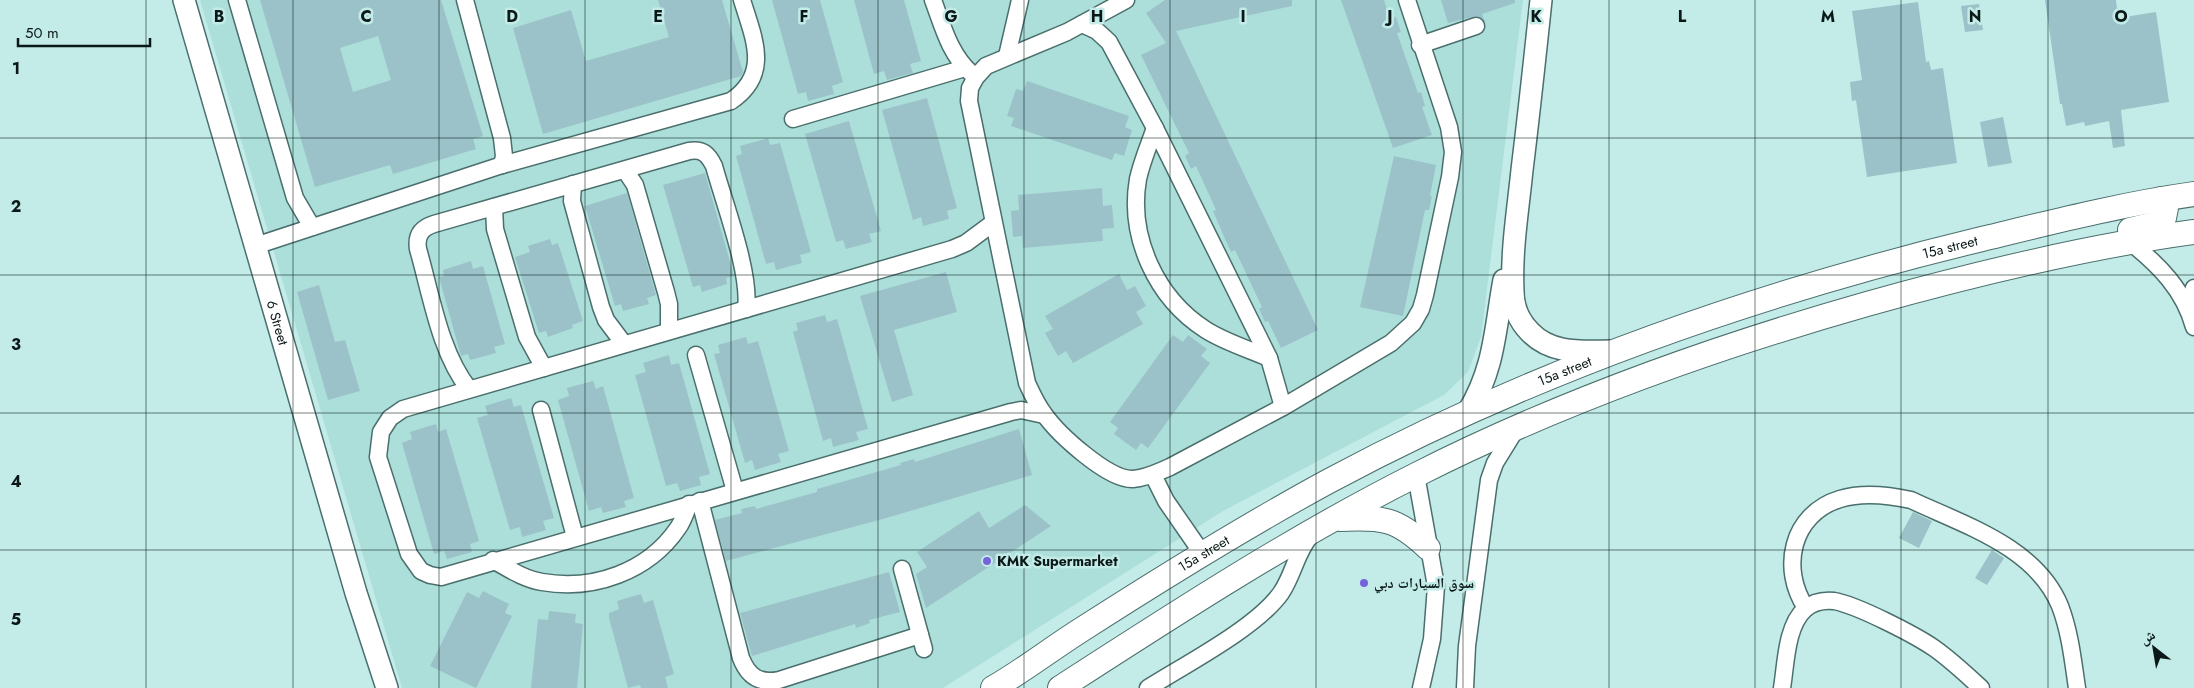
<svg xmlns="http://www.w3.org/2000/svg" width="2194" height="688" font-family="Jost,'Noto Naskh Arabic',sans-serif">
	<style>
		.built { fill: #addfda }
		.building { fill: #9bc2c9; fill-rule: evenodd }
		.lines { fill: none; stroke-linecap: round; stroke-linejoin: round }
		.minor-casing { stroke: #4a6f6c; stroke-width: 19 }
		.tertiary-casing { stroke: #4a6f6c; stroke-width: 24 }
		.secondary-casing { stroke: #4a6f6c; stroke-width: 26 }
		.minor { stroke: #fff; stroke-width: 16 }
		.tertiary { stroke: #fff; stroke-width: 21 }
		.secondary { stroke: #fff; stroke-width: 24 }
		.grid { fill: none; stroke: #0a1918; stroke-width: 1; stroke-opacity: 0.55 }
		.poi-dot { fill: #7762dd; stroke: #c3ebe8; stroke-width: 2 }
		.labels { text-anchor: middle; stroke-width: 5; stroke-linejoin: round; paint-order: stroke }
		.street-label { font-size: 14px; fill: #0a1918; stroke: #c3ebe8 }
		.poi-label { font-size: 14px; font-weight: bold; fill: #0a1918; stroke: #c3ebe8; text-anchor: start }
		.grid-label { font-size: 16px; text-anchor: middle; font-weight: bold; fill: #0a1918; stroke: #c3ebe8; stroke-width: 5; stroke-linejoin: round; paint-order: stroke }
	</style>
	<rect width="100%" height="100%" fill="#c3ebe8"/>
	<polygon class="built" points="200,0 1523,0 1481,337 1468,372 1444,395 1223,511 943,688 402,688"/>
	<g class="building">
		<path d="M260,0H441L483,136L473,139L476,149L393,174L390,165L315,187ZM378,36L391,80L353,92L340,48Z"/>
		<polygon points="658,0 722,0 743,72 741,76 543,134 513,28 571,10 586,61 669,37"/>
		<polygon points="772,0 820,0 843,82 832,86 834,94 808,101 806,92 798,94"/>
		<polygon points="854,0 904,0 921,61 910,64 913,73 887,80 884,71 874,74"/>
		<polygon points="1165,0 1292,0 1292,6 1176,31 1318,330 1281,348 1268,321 1265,322 1259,309 1262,307 1235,250 1231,252 1225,239 1213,211 1216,210 1196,166 1191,169 1185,156 1189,153 1141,55 1166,43 1146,13"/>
		<polygon points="1341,0 1384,0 1390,19 1396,17 1401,32 1397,33 1418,93 1421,92 1425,106 1422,107 1432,135 1393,148"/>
		<polygon points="1441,0 1515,0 1515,3 1482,14 1485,22 1477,16 1448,23"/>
		<polygon points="2045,0 2116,0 2118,18 2156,12 2169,102 2121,110 2125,146 2113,148 2109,121 2085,126 2084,122 2066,126 2062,104 2060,104"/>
		<polygon points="1918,2 1926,62 1929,61 1931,70 1943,68 1957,163 1867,177 1856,100 1852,101 1850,82 1862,80 1852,11"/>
		<polygon points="1979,4 1983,30 1965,32 1961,6"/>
		<polygon points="1027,81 1129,116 1125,127 1132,130 1124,156 1115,153 1112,160 1011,126 1014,118 1007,116 1016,89 1023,91"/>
		<polygon points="927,98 957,208 947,211 949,219 923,226 921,217 913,220 882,110"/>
		<polygon points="2003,117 2012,163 1988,167 1980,122"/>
		<polygon points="849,121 881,231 869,234 872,242 846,249 843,240 836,242 805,134"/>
		<polygon points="768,138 770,145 780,143 811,252 800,255 802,263 776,270 774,262 766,264 736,156 742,154 740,146"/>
		<polygon points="1394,156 1436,165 1430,196 1432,196 1429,210 1425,210 1403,316 1360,307"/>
		<polygon points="705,173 734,276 726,278 727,284 702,292 700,285 693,287 663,185"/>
		<polygon points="1102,188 1103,206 1112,205 1114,228 1102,229 1103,241 1023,248 1022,236 1013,237 1011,211 1019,210 1018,195"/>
		<polygon points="627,193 656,295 647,298 649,304 623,311 621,304 615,306 585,206"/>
		<polygon points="550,239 552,245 558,243 583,321 572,325 573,328 548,337 546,331 539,333 515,257 530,252 528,246"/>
		<polygon points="471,261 473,269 483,266 505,344 494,347 496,353 470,360 468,354 461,356 439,277 444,276 443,270"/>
		<polygon points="946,272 957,312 894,330 913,395 892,402 860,296"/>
		<polygon points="1119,274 1127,290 1135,286 1146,306 1136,312 1143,324 1073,363 1066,351 1058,356 1045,333 1053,329 1045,316"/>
		<polygon points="319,285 335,342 345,340 360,391 328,400 297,292"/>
		<polygon points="825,315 827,322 837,319 868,429 856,432 859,440 833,447 831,438 823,441 793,332 798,330 796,323"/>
		<polygon points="1173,335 1183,342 1188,335 1207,349 1201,356 1210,363 1148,448 1141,443 1136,450 1114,434 1118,428 1110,422"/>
		<polygon points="746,337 748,344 758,341 789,451 778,454 781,462 755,470 752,460 745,463 714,354 720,353 718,345"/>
		<polygon points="669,355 671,365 679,363 710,474 699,477 701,485 680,491 677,483 666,486 635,375 646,372 643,363"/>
		<polygon points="593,381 596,389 603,386 634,498 624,501 626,507 603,513 601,507 589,511 558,400 569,396 567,388"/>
		<polygon points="511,398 514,407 521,405 554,518 543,521 546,530 522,537 520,527 510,530 477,418 488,415 485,406"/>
		<polygon points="436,424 438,432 446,429 479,541 470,544 472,552 447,559 444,551 434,554 402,443 412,439 410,432"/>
		<polygon points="1019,429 1032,475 883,519 726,561 715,520 742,513 741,509 755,506 756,509 817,492 817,489 901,465 900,463 914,459 915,462"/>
		<polygon points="1025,505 1051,526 926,608 916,574 927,567 917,552 979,511 989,528"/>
		<polygon points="1913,512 1932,521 1919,548 1899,538"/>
		<polygon points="1992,550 2004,558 1987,585 1975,578"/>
		<polygon points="889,572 900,612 869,620 870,623 856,628 855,624 752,656 740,613"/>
		<polygon points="483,591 509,604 505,613 512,616 476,688 430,666 467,592 479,598"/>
		<polygon points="641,594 644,603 653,600 674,674 665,677 668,688 641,688 640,685 628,688 609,618 609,613 619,609 617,601"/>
		<polygon points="549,611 576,614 575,623 583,624 577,688 531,688 538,619 548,620"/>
	</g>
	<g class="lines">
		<defs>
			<g id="minor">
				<polyline points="237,0 295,198 312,227"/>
				<polyline points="465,0 502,138 504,156 502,165"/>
				<path d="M933,0C943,27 950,55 972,74"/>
				<path d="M1126,0L1067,32L986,66L976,77L970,88L969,101L1027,383C1032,394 1037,405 1044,414C1058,434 1108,480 1133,479C1147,478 1158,472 1170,467L1283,407L1391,343L1413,323L1421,309L1425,295L1450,177L1453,152L1449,127L1407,0"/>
				<polyline points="1082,24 1097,31 1109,42 1155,128 1269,358 1283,407"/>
				<polyline points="1420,45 1476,26"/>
				<polyline points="1007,56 1020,0"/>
				<polyline points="793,119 965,68"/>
				<path d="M1155,128C1149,145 1142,161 1138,179C1128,237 1156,298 1206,330C1225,342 1248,349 1269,358"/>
				<polyline points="625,170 635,185 666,292 669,304 669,331"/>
				<polyline points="573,184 572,201 601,307 606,320 624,344"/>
				<polyline points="494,207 495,229 527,337 544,368"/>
				<polyline points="993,223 966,243 952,249 403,409 390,418 381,432 378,457 409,554 421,571 430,575 441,577 1011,412 1021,410 1044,415"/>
				<path d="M2130,242C2159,265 2184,290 2194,327"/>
				<path d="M255,246L502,165L731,101C771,74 754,39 742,0"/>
				<polyline points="2188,306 2194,288"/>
				<polyline points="696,355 735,491"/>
				<path d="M469,389C440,353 431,294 418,249C416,236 421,228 434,224L689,151C703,149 708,154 714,166C724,203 751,273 746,309"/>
				<polyline points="541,410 575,537"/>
				<polyline points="1153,475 1166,501 1202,553"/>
				<polyline points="1416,475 1436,586 1432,639 1421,688"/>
				<path d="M700,501L741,658C748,676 759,684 779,680L920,635"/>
				<path d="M493,560C509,569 524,579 542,582C593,591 648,572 678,528C683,521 686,512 689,504"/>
				<polyline points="902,569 924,649"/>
				<path d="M1806,608C1780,569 1791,514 1840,499C1863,492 1888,495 1911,500C1964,525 2036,547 2060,606C2070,632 2073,661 2077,688"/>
				<path d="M1148,688C1186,664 1256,628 1281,593C1294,574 1296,552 1311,535"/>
				<polyline points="1465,688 1467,646 1489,480 1495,463 1516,429"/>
				<path d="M1782,688C1786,664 1786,626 1805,609C1813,602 1824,600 1834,601C1857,605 1915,635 1934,648C1951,660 1966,674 1981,688"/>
			</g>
			<g id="tertiary">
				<path id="s1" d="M184,0L356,593L387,688"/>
				<path d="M1541,0C1535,57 1529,113 1522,170C1518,210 1511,251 1513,291C1513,306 1519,321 1530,332C1552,355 1583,351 1612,351"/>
				<path d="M1468,412C1495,368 1495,328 1504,280"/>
			</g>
			<g id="secondary">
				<polyline points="2130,230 2151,225 2164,218 2166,208 2161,199"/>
				<path d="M1340,519C1382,517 1397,518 1428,548"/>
				<path id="s2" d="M993,688C1023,671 1051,649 1081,630C1162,578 1244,527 1329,481C1536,370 1754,294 1982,239C2052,222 2123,204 2194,194"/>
				<path d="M1060,688C1176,613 1293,537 1416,475C1560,402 1712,348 1867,304C1974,274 2084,247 2194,232"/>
			</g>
		</defs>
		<use href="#minor" class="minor-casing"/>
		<use href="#tertiary" class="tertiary-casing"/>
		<use href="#secondary" class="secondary-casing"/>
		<use href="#minor" class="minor"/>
		<use href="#tertiary" class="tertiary"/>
		<use href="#secondary" class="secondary"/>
	</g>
	<path class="grid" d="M146,0V688M293,0V688M439,0V688M585,0V688M731,0V688M878,0V688M1024,0V688M1170,0V688M1316,0V688M1463,0V688M1609,0V688M1755,0V688M1901,0V688M2048,0V688M0,138H2194M0,275H2194M0,413H2194M0,550H2194"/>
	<g class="poi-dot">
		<circle cx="987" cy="561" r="5"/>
		<circle cx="1364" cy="583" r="5"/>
	</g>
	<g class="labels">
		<g class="street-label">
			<text dy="5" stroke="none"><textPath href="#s2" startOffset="1060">15a street</textPath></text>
			<text dy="5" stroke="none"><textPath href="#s1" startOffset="336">6 Street</textPath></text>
			<text dy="5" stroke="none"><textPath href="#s2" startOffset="655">15a street</textPath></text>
			<text dy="5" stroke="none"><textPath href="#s2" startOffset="250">15a street</textPath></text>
		</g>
		<g class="poi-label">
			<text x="997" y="566">KMK Supermarket</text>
			<text x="1374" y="588">سوق السيارات دبي</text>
		</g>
	</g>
	<g class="grid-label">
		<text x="219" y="22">B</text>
		<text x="366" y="22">C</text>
		<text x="512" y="22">D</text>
		<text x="658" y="22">E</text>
		<text x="804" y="22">F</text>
		<text x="951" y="22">G</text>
		<text x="1097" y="22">H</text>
		<text x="1243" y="22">I</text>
		<text x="1390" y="22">J</text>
		<text x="1536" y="22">K</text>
		<text x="1682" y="22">L</text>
		<text x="1828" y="22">M</text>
		<text x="1975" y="22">N</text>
		<text x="2121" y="22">O</text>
		<text x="16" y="74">1</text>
		<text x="16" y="212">2</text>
		<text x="16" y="350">3</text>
		<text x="16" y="487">4</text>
		<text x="16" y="625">5</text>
	</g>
	<g transform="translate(2154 648) rotate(329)" stroke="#c3ebe8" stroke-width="4" paint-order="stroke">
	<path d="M0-4L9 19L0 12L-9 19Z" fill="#0a1918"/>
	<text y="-8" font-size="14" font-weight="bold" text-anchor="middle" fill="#0a1918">ش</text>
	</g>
	<path d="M18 38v8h132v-8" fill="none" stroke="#0a1918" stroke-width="2.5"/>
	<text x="25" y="38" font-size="15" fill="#0a1918" stroke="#c3ebe8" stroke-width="4" paint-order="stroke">50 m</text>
</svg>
